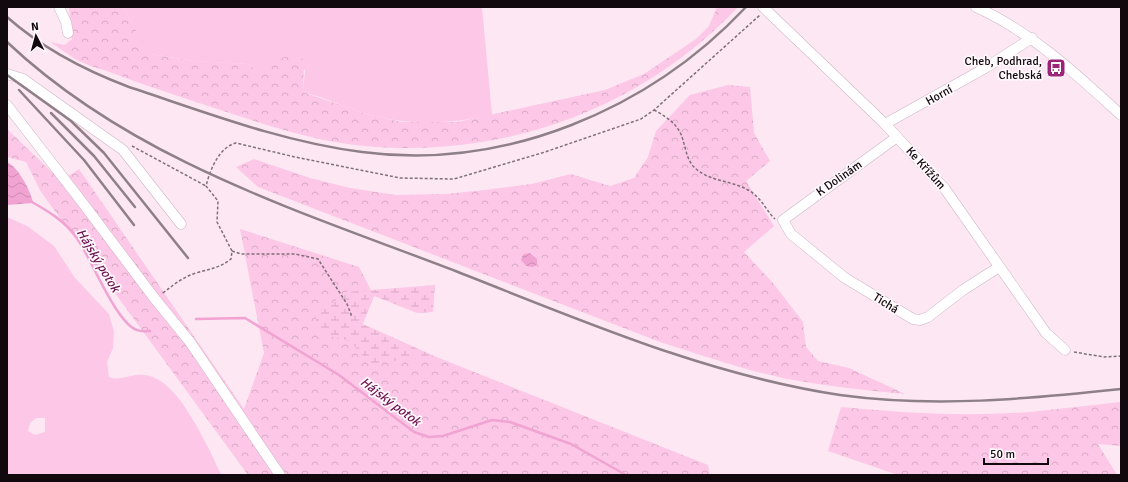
<svg xmlns="http://www.w3.org/2000/svg" width="1128" height="482" font-family="Signika,sans-serif">
	<style>
		.grass { fill: #fdc7e7; fill-rule: evenodd }
		.forest { fill: url(#forest-crowns); fill-rule: evenodd }
		.wetland { fill: url(#wetland-marsh) }
		.water { fill: url(#water-waves) }
		.lines { fill: none; stroke-linecap: round; stroke-linejoin: round }
		.stream { stroke: #f1a3d2; stroke-width: 2.5 }
		.minor-casing { stroke: #ceb5c3; stroke-width: 11 }
		.path { stroke: #7e7078; stroke-width: 1.5; stroke-dasharray: 3 2; stroke-linecap: butt }
		.minor { stroke: #fff; stroke-width: 10 }
		.rail { stroke: #8f8088; stroke-width: 2.5 }
		.labels { text-anchor: middle; stroke-width: 3.5; stroke-linejoin: round; paint-order: stroke }
		.poi-label { font-size: 12px; fill: #12090e; stroke: #fff9fc; text-anchor: end }
		.street-label { font-size: 12px; fill: #12090e; stroke: #fff9fc }
		.water-label { font-size: 13px; font-style: italic; fill: #6e1554; stroke: #fff9fc }
	</style>
	<defs>
		<pattern id="forest-crowns" width="20" height="18" patternUnits="userSpaceOnUse"><rect width="20" height="18" fill="#fdc7e7"/><path d="M2 6a3 3 0 1 1 6 0M12 15a3 3 0 1 1 6 0" fill="none" stroke="#d8aac5"/></pattern>
		<pattern id="wetland-marsh" width="20" height="14" patternUnits="userSpaceOnUse"><rect width="20" height="14" fill="#fdc7e7"/><path d="M1 5h8M5 5V1M11 12h8M15 12V8" fill="none" stroke="#d8aac5"/></pattern>
		<pattern id="water-waves" width="16" height="10" patternUnits="userSpaceOnUse"><rect width="16" height="10" fill="#f1a3d2"/><path d="M0 5q4-4 8 0t8 0" fill="none" stroke="#ce8bb3"/></pattern>
	</defs>
	<rect width="100%" height="100%" fill="#fce7f3"/>
	<g class="grass">
		<path d="M123,7H482L492,115C449,124 409,126 367,114C345,108 325,97 303,92L305,70L265,67L257,71L248,64L193,61L151,54L147,51Z"/>
		<path d="M7,217L27,226L54,246L75,278L109,314L114,332L113,348L107,362L109,377C124,383 136,368 157,379C180,391 199,430 211,453C215,461 217,468 222,475H7ZM36,418H45V432L35,435L28,431L30,423Z"/>
	</g>
	<g class="forest">
		<path d="M69,7H123L147,50L151,54L193,61L248,64L257,71L277,58L297,56L303,59L304,64L303,92L366,114L401,122H457L605,90L644,74L696,39L709,26L717,7H738C642,109 503,159 365,146C309,141 255,121 202,104C170,93 138,83 107,71C97,68 87,65 79,61C69,56 60,48 50,42L65,45L72,39Z"/>
		<path d="M728,85L750,87L754,133L770,161L746,181L774,226L744,252L773,283L803,322L806,347L818,361L849,368L905,394C864,390 823,386 783,378C741,369 701,355 660,342L258,187L236,167L254,159L310,178L350,188L396,195L446,194L485,190L532,184L571,174L610,186L634,178L648,157L656,131L690,95ZM528,253L532,254L527,267L523,263Z"/>
		<polygon points="7,129 61,181 79,169 244,409 264,353 240,229 359,267 374,296 363,324 434,356 708,465 710,475 248,475 41,192 26,162 7,157"/>
		<path d="M1121,402V446L1098,444L1117,475H898L828,451L841,407C904,413 967,417 1030,412C1060,409 1091,405 1121,402Z"/>
	</g>
	<polygon class="wetland" points="435,285 433,312 417,313 374,296 362,324 434,356 370,364 350,341 322,334 316,323 315,310 334,302 346,292"/>
	<g class="water">
		<path d="M7,162C18,167 31,191 33,203L7,205Z"/>
		<polygon points="530,253 537,259 537,265 533,267 526,266 521,260 524,254"/>
	</g>
	<g class="lines">
		<g class="stream">
			<path d="M30,201C48,211 65,221 77,238C91,258 116,323 137,330C141,332 146,331 150,331"/>
			<polyline points="196,319 245,318 339,375 414,432 429,437 443,436 492,420 510,422 571,444 626,475"/>
		</g>
		<defs>
			<g id="minor">
				<polyline points="59,7 66,22 68,33"/>
				<polyline points="763,7 885,124 945,189 1046,333 1065,350"/>
				<path d="M976,7C1033,33 1076,74 1121,115"/>
				<polyline points="7,74 23,79 123,150 181,224"/>
				<polyline points="7,105 82,202 155,299 190,342 280,475"/>
				<polyline points="885,124 987,67 1032,38"/>
				<polyline points="897,137 783,220 791,234 845,278 913,319 920,320 928,317 963,290 999,267"/>
			</g>
		</defs>
		<use href="#minor" class="minor-casing"/>
		<g class="path">
			<path d="M654,110C663,115 672,120 678,129C686,140 684,158 695,168C710,182 731,180 748,190C762,198 764,208 775,219"/>
			<polyline points="132,146 206,186"/>
			<polyline points="232,251 241,254 295,254 318,259 347,304 352,317"/>
			<path d="M163,293C173,285 183,277 196,273C209,269 220,268 231,259L232,251L217,222L218,201L206,186C210,170 219,147 236,143L295,157L400,178L454,179L545,152L641,119L654,110L760,15"/>
			<polyline points="1074,352 1104,357 1121,356"/>
		</g>
		<use href="#minor" class="minor"/>
		<g class="rail">
			<path d="M7,17C43,49 84,70 129,87C205,112 282,142 362,152C504,171 649,110 746,7"/>
			<path d="M7,42C133,161 300,211 458,272C583,321 707,375 840,395C934,408 1027,399 1121,389"/>
			<polyline points="7,75 71,121 104,153 188,258"/>
			<polyline points="19,90 84,160 134,225"/>
			<polyline points="51,113 94,156 135,207"/>
		</g>
	</g>
	<defs>
		<symbol id="bus-square" viewBox="-11 -11 22 22"><rect x="-9" y="-9" width="18" height="18" rx="4" fill="#9d237a" stroke="#fff9fc"/><path d="M-5-6H5V4H4V6H2V4H-2V6H-4V4H-5ZM-3.5-4V0h7V-4ZM-3.5 1.2v1.5H-2V1.2ZM2 1.2v1.5H3.5V1.2Z" fill="#fff"/></symbol>
	</defs>
	<g fill-rule="evenodd">
		<use href="#bus-square" x="1045" y="57" width="22" height="22"/>
	</g>
	<g class="labels">
		<g class="poi-label">
			<text x="1042" y="65">Cheb, Podhrad,<tspan x="1042" dy="14">Chebská</tspan></text>
		</g>
		<g class="street-label">
			<text transform="translate(939 95) rotate(-29)" y="4">Horní</text>
			<text transform="translate(926 168) rotate(48)" y="4">Ke Křížům</text>
			<text transform="translate(839 178) rotate(-35)" y="4">K Dolinám</text>
			<text transform="translate(886 303) rotate(32)" y="4">Tichá</text>
		</g>
		<g class="water-label">
			<text transform="translate(99 260) rotate(59)" y="5">Hájský potok</text>
			<text transform="translate(391 401) rotate(37)" y="5">Hájský potok</text>
		</g>
	</g>
	<rect width="1128" height="482" fill="none" stroke="#12090e" stroke-width="16"/>
	<g transform="translate(36 36) rotate(354)" stroke="#fff9fc" stroke-width="3" paint-order="stroke">
	<path d="M0-3L7 15L0 10L-7 15Z" fill="#12090e"/>
	<text y="-6" font-size="11" font-weight="bold" text-anchor="middle" fill="#12090e">N</text>
	</g>
	<path d="M984 458v6h64v-6" fill="none" stroke="#12090e" stroke-width="2"/>
	<text x="990" y="458" font-size="12" fill="#12090e" stroke="#fff9fc" stroke-width="3" paint-order="stroke">50 m</text>
</svg>
